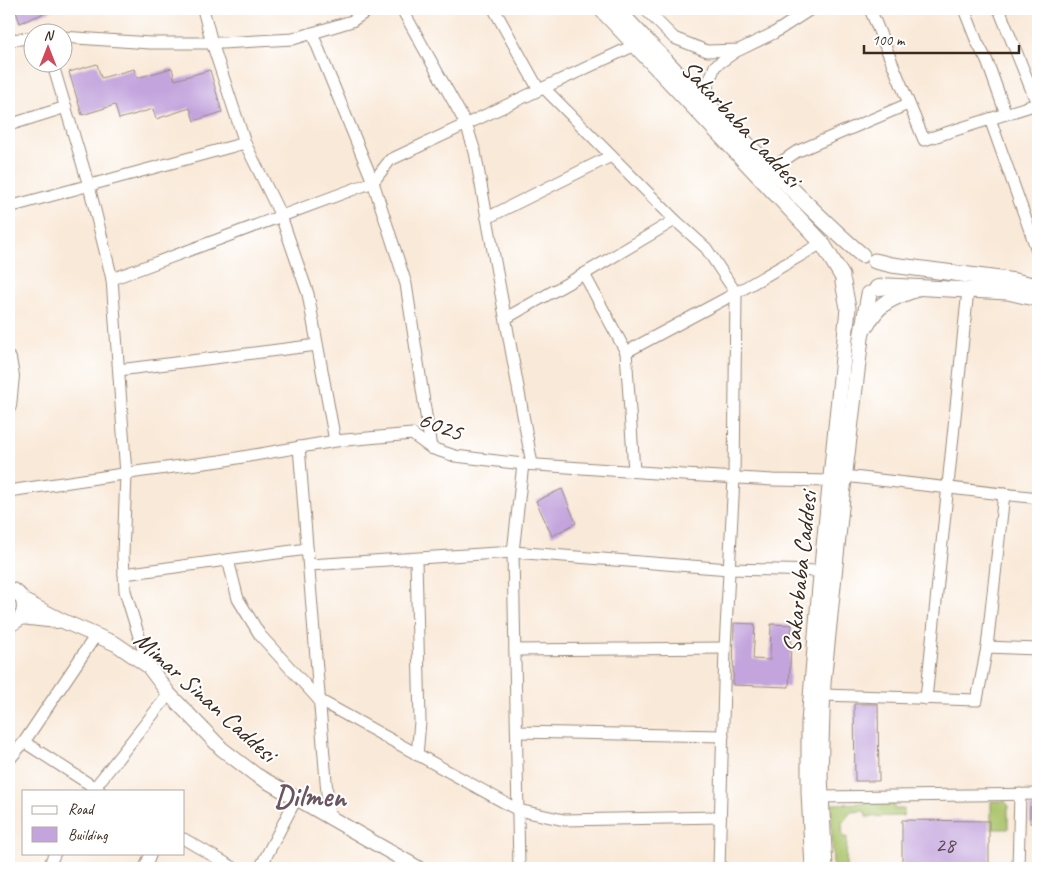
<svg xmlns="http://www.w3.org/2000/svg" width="1047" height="877" font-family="Caveat,sans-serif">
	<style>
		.green { fill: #a9c268; stroke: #727643 }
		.building { fill: #c3a4dd }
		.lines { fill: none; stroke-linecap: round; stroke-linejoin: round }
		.minor-casing { stroke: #9a8a7b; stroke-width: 13 }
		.tertiary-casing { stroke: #9a8a7b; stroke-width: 16 }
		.secondary-casing { stroke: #9a8a7b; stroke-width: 17 }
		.minor { stroke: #fff; stroke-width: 11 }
		.tertiary { stroke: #fff; stroke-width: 14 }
		.secondary { stroke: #fff; stroke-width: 15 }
		.labels { text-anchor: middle; stroke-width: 4; stroke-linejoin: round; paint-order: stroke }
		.number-label { font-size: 22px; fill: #5d484e }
		.street-label { font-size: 25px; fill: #3b2a1e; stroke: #fff }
		.district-label { font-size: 30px; font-weight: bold; fill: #6b5561; stroke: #fff }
	</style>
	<rect width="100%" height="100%" fill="#fff"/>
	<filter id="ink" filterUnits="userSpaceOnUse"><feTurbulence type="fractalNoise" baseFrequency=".02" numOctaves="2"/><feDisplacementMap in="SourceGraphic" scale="10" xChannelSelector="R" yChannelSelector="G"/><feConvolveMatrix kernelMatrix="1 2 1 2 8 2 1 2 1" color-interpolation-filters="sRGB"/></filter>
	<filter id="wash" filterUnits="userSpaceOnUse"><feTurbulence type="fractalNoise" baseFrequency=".0096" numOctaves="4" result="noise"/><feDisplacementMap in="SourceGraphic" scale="20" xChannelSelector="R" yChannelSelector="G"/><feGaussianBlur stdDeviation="1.12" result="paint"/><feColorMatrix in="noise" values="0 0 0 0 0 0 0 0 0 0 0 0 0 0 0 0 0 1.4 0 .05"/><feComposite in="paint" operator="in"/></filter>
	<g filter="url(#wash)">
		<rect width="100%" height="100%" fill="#f9e9d8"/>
		<g class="green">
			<polygon points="991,801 1005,801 1008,805 1008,829 991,829"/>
			<polygon points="894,802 894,809 904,809 903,816 866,817 865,811 851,812 842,823 843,837 847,837 846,868 833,868 831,804"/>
		</g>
		<g id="blocks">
			<g class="building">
				<polygon points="15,9 55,9 20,23"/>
				<polygon points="97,64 101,78 134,69 137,78 172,68 175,80 210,70 222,112 194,121 190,108 156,119 153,109 119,119 115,105 82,115 69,72"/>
				<polygon points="562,489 576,523 552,536 536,501"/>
				<polygon points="734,623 755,624 753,659 770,660 771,624 792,625 789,687 733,685"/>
				<polygon points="854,704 878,704 879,781 855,781"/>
				<rect x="1030" y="807" width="8" height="16"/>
				<polygon points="902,820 989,821 989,868 902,868"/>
			</g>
		</g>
	</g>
	<g filter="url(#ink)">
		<use href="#blocks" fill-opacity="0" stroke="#9a8a7b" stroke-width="1"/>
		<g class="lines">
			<defs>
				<g id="minor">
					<polyline points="203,9 212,43 245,143 281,216 308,294 335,441"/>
					<polyline points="402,9 466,124 475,152 532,464"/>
					<polyline points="494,9 539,90"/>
					<polyline points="645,9 674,38 707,51 739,50 774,33 811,9"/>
					<polyline points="870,9 924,140 1037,104"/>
					<polyline points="964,9 977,42 987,61 1006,114"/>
					<polyline points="999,9 1038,106"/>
					<polyline points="312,33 373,182 406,284 431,448"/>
					<polyline points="62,37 150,43 222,43 293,39 352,21 370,9"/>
					<polyline points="9,40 32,38"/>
					<polyline points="52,62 89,186 112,279 126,474 123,555 125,591 148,666"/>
					<polyline points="544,88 675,220 706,248 736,293 734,478 725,648 719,868"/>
					<polyline points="713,110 707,87 715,66 738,50"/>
					<polyline points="990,119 1038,253"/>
					<polyline points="9,125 66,107"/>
					<polyline points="771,169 796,152 908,104"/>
					<polyline points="9,207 245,143"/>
					<polyline points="487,218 611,156"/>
					<polyline points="584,274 626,352 634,471"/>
					<polyline points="112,279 373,182 390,160 635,45"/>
					<polyline points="506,318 584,274 675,220"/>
					<polyline points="626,352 736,293 822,243"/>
					<polyline points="119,370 317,345"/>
					<polyline points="299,447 329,818"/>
					<polyline points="844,476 1038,498"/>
					<polyline points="9,491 143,471 220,461 335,441 412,434 431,448 455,456 523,464 684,475 773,480 832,481"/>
					<polyline points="416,559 420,722 417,755"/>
					<polyline points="228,560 238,599 260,635 319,700 518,810 564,820 720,817"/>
					<polyline points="309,565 513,552 729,569 822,571"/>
					<polyline points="124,574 307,549"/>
					<polyline points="987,647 1038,649"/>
					<polyline points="515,650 725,648"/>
					<polyline points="823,695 977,700 987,647 1004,494"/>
					<polyline points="926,699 968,290"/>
					<polyline points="517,732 723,736"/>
					<polyline points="24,742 100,791"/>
					<polyline points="9,760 24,742 96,635"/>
					<polyline points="92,791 169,694"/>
					<polyline points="821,797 1038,794"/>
					<polyline points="184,839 234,868"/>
					<polyline points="48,868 55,853"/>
					<polyline points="145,868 151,853"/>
					<polyline points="260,868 296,799"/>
					<polyline points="519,868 513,552 523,464"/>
					<polyline points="1018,868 1020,794"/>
				</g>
				<g id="tertiary">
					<polyline points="9,359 12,376 9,406"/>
					<path d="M9,589C29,594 29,620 9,624"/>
					<polyline points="24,601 65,622 116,644 148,666 169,694 222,749 256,775 418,868"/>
					<polyline points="21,617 57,621"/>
				</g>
				<g id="secondary">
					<polyline points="601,9 822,243 842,276"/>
					<path d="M617,9C663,59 710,107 758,155C792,189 825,224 862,255"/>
					<polyline points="875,261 892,265 1015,281 1038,286"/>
					<polyline points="877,288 889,286 1008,292 1038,299"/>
					<path d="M867,325C879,302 891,299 914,290"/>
					<polyline points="813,868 809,792 809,722 820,586 848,308 843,282"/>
					<polyline points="825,868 820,776 823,683 843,488 861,338 869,294"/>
				</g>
			</defs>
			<use href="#minor" class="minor-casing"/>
			<use href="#tertiary" class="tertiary-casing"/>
			<use href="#secondary" class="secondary-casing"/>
			<use href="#minor" class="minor"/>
			<use href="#tertiary" class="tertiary"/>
			<use href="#secondary" class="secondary"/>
		</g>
	</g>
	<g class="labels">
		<g class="number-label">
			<text x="945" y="852">28</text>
		</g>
		<g class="street-label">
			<text transform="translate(742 123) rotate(47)" y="9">Sakarbaba Caddesi</text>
			<text transform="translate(441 425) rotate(20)" y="9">6025</text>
			<text transform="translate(799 572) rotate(-84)" y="9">Sakarbaba Caddesi</text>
			<text transform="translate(206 696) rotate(42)" y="9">Mimar Sinan Caddesi</text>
		</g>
		<g class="district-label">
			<text x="310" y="806">Dilmen</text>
		</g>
	</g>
	<rect width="1047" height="877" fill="none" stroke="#fff" stroke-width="30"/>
	<rect x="22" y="790" width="162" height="65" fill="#ffffff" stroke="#b1aaa5"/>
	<rect x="32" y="806" width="25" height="8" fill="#ffffff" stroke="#b1aaa5"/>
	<text x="68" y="814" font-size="15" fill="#3b2a1e">Road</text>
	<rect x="32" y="827" width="25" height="15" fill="#c3a4dd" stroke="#b1aaa5"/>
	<text x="68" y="840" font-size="15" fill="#3b2a1e">Building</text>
	<g transform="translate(48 48)"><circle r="24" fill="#ffffff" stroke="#b1aaa5"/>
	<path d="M0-4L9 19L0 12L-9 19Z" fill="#d1495b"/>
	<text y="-8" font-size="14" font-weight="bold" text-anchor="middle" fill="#3b2a1e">N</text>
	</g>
	<path d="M864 45v8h155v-8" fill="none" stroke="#3b2a1e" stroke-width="2.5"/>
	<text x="872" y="45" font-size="15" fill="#3b2a1e" stroke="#ffffff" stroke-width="4" paint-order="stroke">100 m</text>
</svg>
